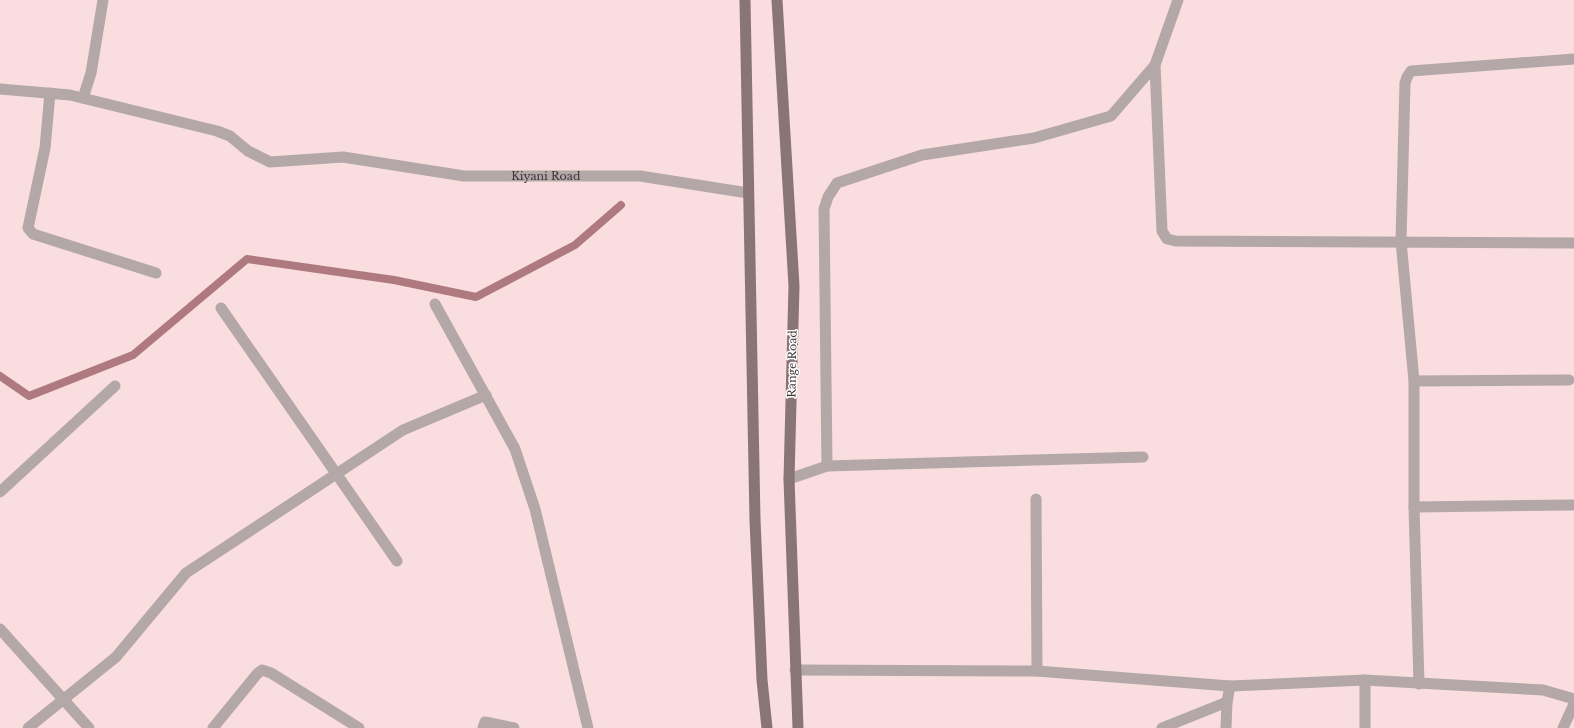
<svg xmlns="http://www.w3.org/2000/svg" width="1574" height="728" font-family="'Libre Baskerville',serif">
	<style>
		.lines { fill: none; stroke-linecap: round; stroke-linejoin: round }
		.stream { stroke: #ae797f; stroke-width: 8 }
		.minor { stroke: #b3a7a8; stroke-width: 11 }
		.primary { stroke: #897476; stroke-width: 11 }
		.labels { text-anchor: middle; stroke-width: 3; stroke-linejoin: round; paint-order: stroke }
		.street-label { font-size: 11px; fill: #3d3334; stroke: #fff }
	</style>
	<rect width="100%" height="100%" fill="#f9dddf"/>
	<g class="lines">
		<polyline class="stream" points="0,376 29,396 133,355 247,259 394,280 476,297 575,245 621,205"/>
		<g class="minor">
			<polyline points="1155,65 1162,231 1167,239 1176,241 1574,243"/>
			<path id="s1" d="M0,89L70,95L217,131L230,136L248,151L270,162L343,157L464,176H640L748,193"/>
			<polyline points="50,93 45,148 28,228 33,234 156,273"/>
			<polyline points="83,98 91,73 103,0"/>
			<polyline points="435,304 515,449 535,509 588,728"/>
			<polyline points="221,308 397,561"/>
			<polyline points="1414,381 1569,380"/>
			<polyline points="827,466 824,209 828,197 837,183 922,155 1034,138 1111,116 1155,65 1178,0"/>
			<polyline points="789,479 827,466 1143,457"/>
			<polyline points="0,492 115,386"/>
			<polyline points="1036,499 1037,671"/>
			<polyline points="1414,507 1572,505"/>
			<polyline points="0,629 89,728"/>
			<polyline points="795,670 1037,671 1230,686 1365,680 1543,690 1574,699"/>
			<polyline points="1419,684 1414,507 1414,381 1401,241 1405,83 1407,77 1411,71 1574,59"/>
			<polyline points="28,728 116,657 186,573 403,430 486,395"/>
			<polyline points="213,728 257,674 262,670 271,673 359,728"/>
			<polyline points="483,728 485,722 514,728"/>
			<polyline points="1162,728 1227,702"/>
			<polyline points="1226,728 1227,702 1230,686"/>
			<polyline points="1365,728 1365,680"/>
			<polyline points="1563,728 1574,704"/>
		</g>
		<g class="primary">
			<polyline points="745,0 755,520 762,680 767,728"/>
			<polyline points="777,0 794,286 789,479 798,728"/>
		</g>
	</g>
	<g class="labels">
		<g class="street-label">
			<text dy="4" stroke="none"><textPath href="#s1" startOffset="561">Kiyani Road</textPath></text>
			<text transform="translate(792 364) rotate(-89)" y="4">Range Road</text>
		</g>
	</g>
</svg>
